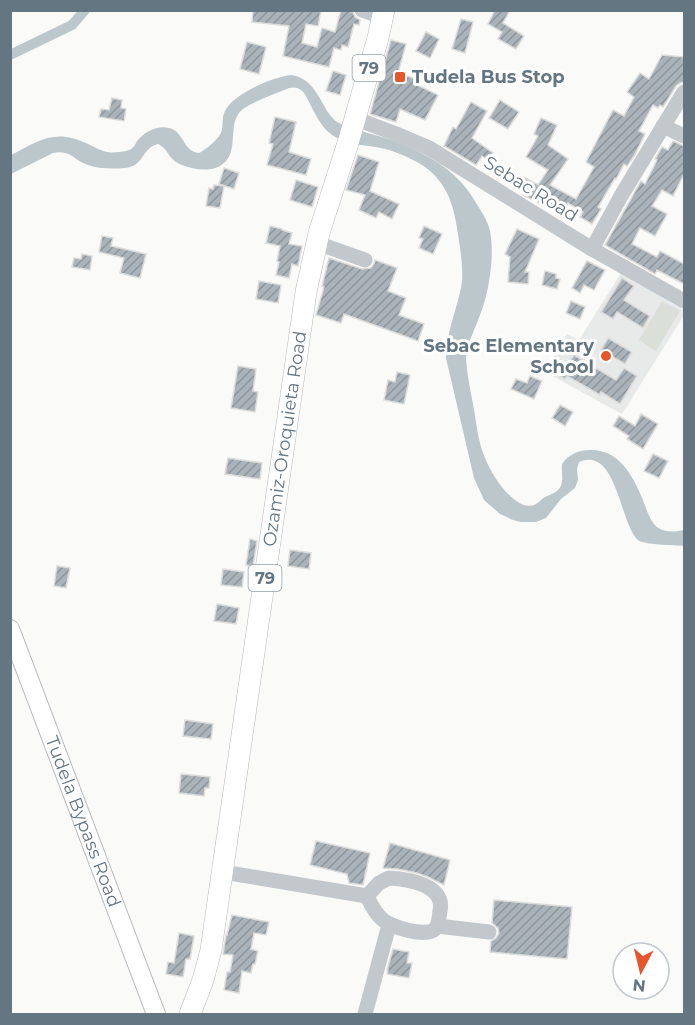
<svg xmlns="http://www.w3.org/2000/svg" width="695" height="1025" font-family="Montserrat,sans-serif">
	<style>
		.built { fill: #e8e9e9 }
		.garden { fill: #dadfd7 }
		.water { fill: #bbc7cb }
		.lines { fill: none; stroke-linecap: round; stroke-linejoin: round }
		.canal { stroke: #bbc7cb; stroke-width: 10 }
		.building { fill: url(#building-hatch); stroke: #dcdcda; stroke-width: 1.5 }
		.major-casing { stroke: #b5babe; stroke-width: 20 }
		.highway-casing { stroke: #b4b9bd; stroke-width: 22 }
		.minor { stroke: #c3c8cc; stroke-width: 15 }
		.major { stroke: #fff; stroke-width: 18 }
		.highway { stroke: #fff; stroke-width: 21 }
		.poi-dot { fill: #e4572e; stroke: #fff; stroke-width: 2 }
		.labels { text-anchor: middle; stroke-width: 6; stroke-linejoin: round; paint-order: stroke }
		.shield { fill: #fff; stroke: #939fa8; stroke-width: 1.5 }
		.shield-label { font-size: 16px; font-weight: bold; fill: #657683 }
		.poi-label { font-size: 18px; font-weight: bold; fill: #657683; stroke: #fff; text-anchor: start }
		.street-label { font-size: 18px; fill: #657683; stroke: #fff }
	</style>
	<defs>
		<pattern id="building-hatch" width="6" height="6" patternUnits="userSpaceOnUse" patternTransform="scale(1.5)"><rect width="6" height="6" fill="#aab3b9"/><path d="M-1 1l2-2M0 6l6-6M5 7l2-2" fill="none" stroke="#8e969c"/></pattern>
	</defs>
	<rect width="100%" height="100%" fill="#fafaf8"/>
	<polygon class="built" points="621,273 684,310 684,315 622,414 545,372 567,334 579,340"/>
	<polygon class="garden" points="662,301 680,311 656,351 639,340"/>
	<path class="water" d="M291,75C321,79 321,116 341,124C358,131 377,135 394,141C430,155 459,171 478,206C483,214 488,222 490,231C493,247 492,265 489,281C487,296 482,311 476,325C472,336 466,346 466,359C467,374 470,389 473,404C476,419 477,435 482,450C488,468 501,491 518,502C527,508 535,507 542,499C546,496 550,495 554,493C566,486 561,475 562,464C569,454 579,450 590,450C618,449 633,475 642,498C646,507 649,520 657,527C665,533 675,532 684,530V546C675,545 644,545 638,540C620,525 617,445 579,462L577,469L578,480L575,488L561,499L546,518L536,522H521L513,520L500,514L484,500L474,478L446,358C446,331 458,308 462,282C463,269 461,254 459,241C454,203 447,176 411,159C401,154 391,150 381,148C365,145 346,145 332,135C321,127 315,114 309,102C307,98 305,93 301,90C297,87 294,87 289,88C278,93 245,104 239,113C227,129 241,156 218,167C206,172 193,169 182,165C168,160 169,149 158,144C141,148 145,166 125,168C113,169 99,169 88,165C73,160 71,149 53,153L11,174V155C40,140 55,128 88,144C98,149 106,154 118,152C122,152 128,151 131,149C135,146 135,145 137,141C144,132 158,125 169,128C184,131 183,152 199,153C207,149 220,138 222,130C223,123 222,117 225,111C233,94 273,77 291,75Z"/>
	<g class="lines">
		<polyline class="canal" points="10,55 72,25 85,10"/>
	</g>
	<g class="building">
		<polygon points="253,10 321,10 318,26 306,24 302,43 317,47 322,28 335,32 341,10 353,12 355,17 360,20 359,25 354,24 348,47 342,45 341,50 334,48 329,67 283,56 289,26 252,22"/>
		<polygon points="495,10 510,10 503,23 524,36 516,49 498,39 502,32 488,24"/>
		<polygon points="461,19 473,22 465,53 452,49"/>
		<polygon points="426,32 439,39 430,58 416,51"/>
		<polygon points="391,40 406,44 398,73 419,80 417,85 438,95 425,120 400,109 396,122 370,114"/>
		<polygon points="247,42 266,47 259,74 240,69"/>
		<polygon points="662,55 684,57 684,82 680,83 676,86 663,107 660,105 658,108 653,105 639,131 645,134 634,156 627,166 624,164 616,179 615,178 598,207 601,209 592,224 580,217 583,212 568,203 562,215 523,195 524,192 517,189 524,177 538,185 548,170 526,157 538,136 534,134 541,118 557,125 548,145 568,159 550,185 576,199 594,167 586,162 613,110 624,116 634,97 627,92 640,73 649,79"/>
		<polygon points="333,71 346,75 340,95 326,91"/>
		<polygon points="112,98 122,100 121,108 126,109 124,121 99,117 101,109 109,110"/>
		<polygon points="500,100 519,112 508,129 489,118"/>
		<polygon points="471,102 487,111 472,138 493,153 488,160 482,156 476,165 444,146 453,127 456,129"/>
		<polygon points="275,117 296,122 289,152 311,159 306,175 267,165 273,144 269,143"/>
		<polygon points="673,141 684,146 684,174 673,196 662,190 652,206 667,214 655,236 640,228 632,244 657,257 660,251 684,264 684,284 657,270 655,274 605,245 641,181 645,184 657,160 655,159 662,147 668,150"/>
		<polygon points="358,155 379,162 370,191 399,204 392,219 379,212 376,218 359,210 365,195 346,190"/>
		<polygon points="224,168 239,173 234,189 219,184"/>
		<polygon points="296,180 318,187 312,207 290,200"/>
		<polygon points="214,185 224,186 220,208 206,206 209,188 213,189"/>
		<polygon points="270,226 282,229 282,230 292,233 289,244 302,246 298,266 292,264 289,278 276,275 279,262 277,261 280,246 266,243"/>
		<polygon points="424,226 442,234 433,254 419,248 423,239 419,238"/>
		<polygon points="517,229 539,239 525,272 529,272 528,284 508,282 510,257 505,254"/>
		<polygon points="102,236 113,238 111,246 146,254 140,278 120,273 124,258 99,252"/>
		<polygon points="82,254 92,256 90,270 72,267 74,258 81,259"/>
		<polygon points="329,258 362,269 371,268 374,264 375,260 397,268 388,291 406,298 399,315 424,324 418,341 344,314 341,323 316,315 324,287 322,286"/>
		<polygon points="587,261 605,270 594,290 584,285 580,293 572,288"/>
		<polygon points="545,271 556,274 556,278 560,279 557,289 542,285"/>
		<polygon points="622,278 634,286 624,300 650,316 643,328 617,312 613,319 601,312"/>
		<polygon points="259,281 281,285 278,303 256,299"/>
		<polygon points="571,301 585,307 580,319 566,313"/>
		<polygon points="608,338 632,352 625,364 601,350"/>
		<polygon points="574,355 616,380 624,368 637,376 620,404 601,392 600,395 567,376 565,379 551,371 558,359 568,364"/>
		<polygon points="238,366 256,369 253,391 258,392 255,412 231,408"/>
		<polygon points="397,372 410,375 404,404 384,400 388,380 395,382"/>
		<polygon points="530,376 542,381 534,399 511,389 516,379 527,383"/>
		<polygon points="560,405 573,412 565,426 552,418"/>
		<polygon points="641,414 658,424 643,449 627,439 629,436 613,426 619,416 635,426"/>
		<polygon points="653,454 668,461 659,478 644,471"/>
		<polygon points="228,458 262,463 260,479 225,474"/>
		<polygon points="250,539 257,541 253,567 246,565"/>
		<polygon points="290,550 311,553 309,569 288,566"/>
		<polygon points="57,566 70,568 66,588 54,586"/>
		<polygon points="223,569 244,572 242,587 221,585"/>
		<polygon points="217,604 239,608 236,624 214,621"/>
		<polygon points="185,720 213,724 211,739 183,736"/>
		<polygon points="181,774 210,777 209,788 205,788 204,796 179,793"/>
		<polygon points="316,841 370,853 363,885 349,883 347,874 310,865"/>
		<polygon points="390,843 450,860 444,885 428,877 417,873 398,869 383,868"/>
		<polygon points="494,900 572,907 567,959 490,952 491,941 496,938 499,933 498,928 492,923"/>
		<polygon points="232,915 269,922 266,935 254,933 251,949 258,951 255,964 253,964 251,973 242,971 239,993 224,990 227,972 230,972 233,955 223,954 226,935 227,935"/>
		<polygon points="179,933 194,936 190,959 186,959 183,977 166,974 168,962 174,963"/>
		<polygon points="393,949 409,952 407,963 412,963 409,978 387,974 388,970 387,970"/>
	</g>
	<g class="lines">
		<defs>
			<g id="major">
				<path id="s1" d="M10,629L156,1014"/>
			</g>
			<g id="highway">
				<path id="s2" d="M190,1014L203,980L211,950L306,292L319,233L348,143L378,38L384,10"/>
			</g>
		</defs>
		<use href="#major" class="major-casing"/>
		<use href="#highway" class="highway-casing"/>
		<g class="minor">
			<polyline points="362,10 382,17"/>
			<polyline points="354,118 396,134 429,148 592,249 684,301"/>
			<polyline points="663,126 684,136"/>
			<polyline points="317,243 365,260"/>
			<polyline points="592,249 621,196 684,92"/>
			<polyline points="223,872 367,896"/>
			<path d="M389,878C408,879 446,885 440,911C439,917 439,925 435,929C426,938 390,927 382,919C375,913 371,905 367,896L379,883Z"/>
			<polyline points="437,926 489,932"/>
			<polyline points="365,1014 389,925"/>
		</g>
		<use href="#major" class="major"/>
		<use href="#highway" class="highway"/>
	</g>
	<g class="poi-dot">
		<rect x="394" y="71" width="12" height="12" rx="3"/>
		<circle cx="606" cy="356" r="6"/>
	</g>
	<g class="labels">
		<g class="shield">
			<rect x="352.5" y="55" width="33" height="26" rx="4.5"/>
			<rect x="248.5" y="565" width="33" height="26" rx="4.5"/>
		</g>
		<g class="shield-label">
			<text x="369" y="74">79</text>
			<text x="265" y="584">79</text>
		</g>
		<g class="poi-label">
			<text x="412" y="83">Tudela Bus Stop</text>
			<text x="594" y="352" text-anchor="end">Sebac Elementary<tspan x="594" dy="21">School</tspan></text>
		</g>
		<g class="street-label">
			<text transform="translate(531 189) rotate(32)" y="6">Sebac Road</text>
			<text dy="6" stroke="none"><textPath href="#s2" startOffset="584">Ozamiz-Oroquieta Road</textPath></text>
			<text dy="6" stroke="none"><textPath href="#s1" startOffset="206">Tudela Bypass Road</textPath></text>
		</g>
	</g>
	<rect width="695" height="1025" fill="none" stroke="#657683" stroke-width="24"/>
	<g transform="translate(641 971) rotate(187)"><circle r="28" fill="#ffffff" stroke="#c1c8cd" stroke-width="1.5"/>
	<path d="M0-4.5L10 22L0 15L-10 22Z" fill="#e4572e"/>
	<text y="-9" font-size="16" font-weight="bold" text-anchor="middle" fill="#657683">N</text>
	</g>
</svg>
